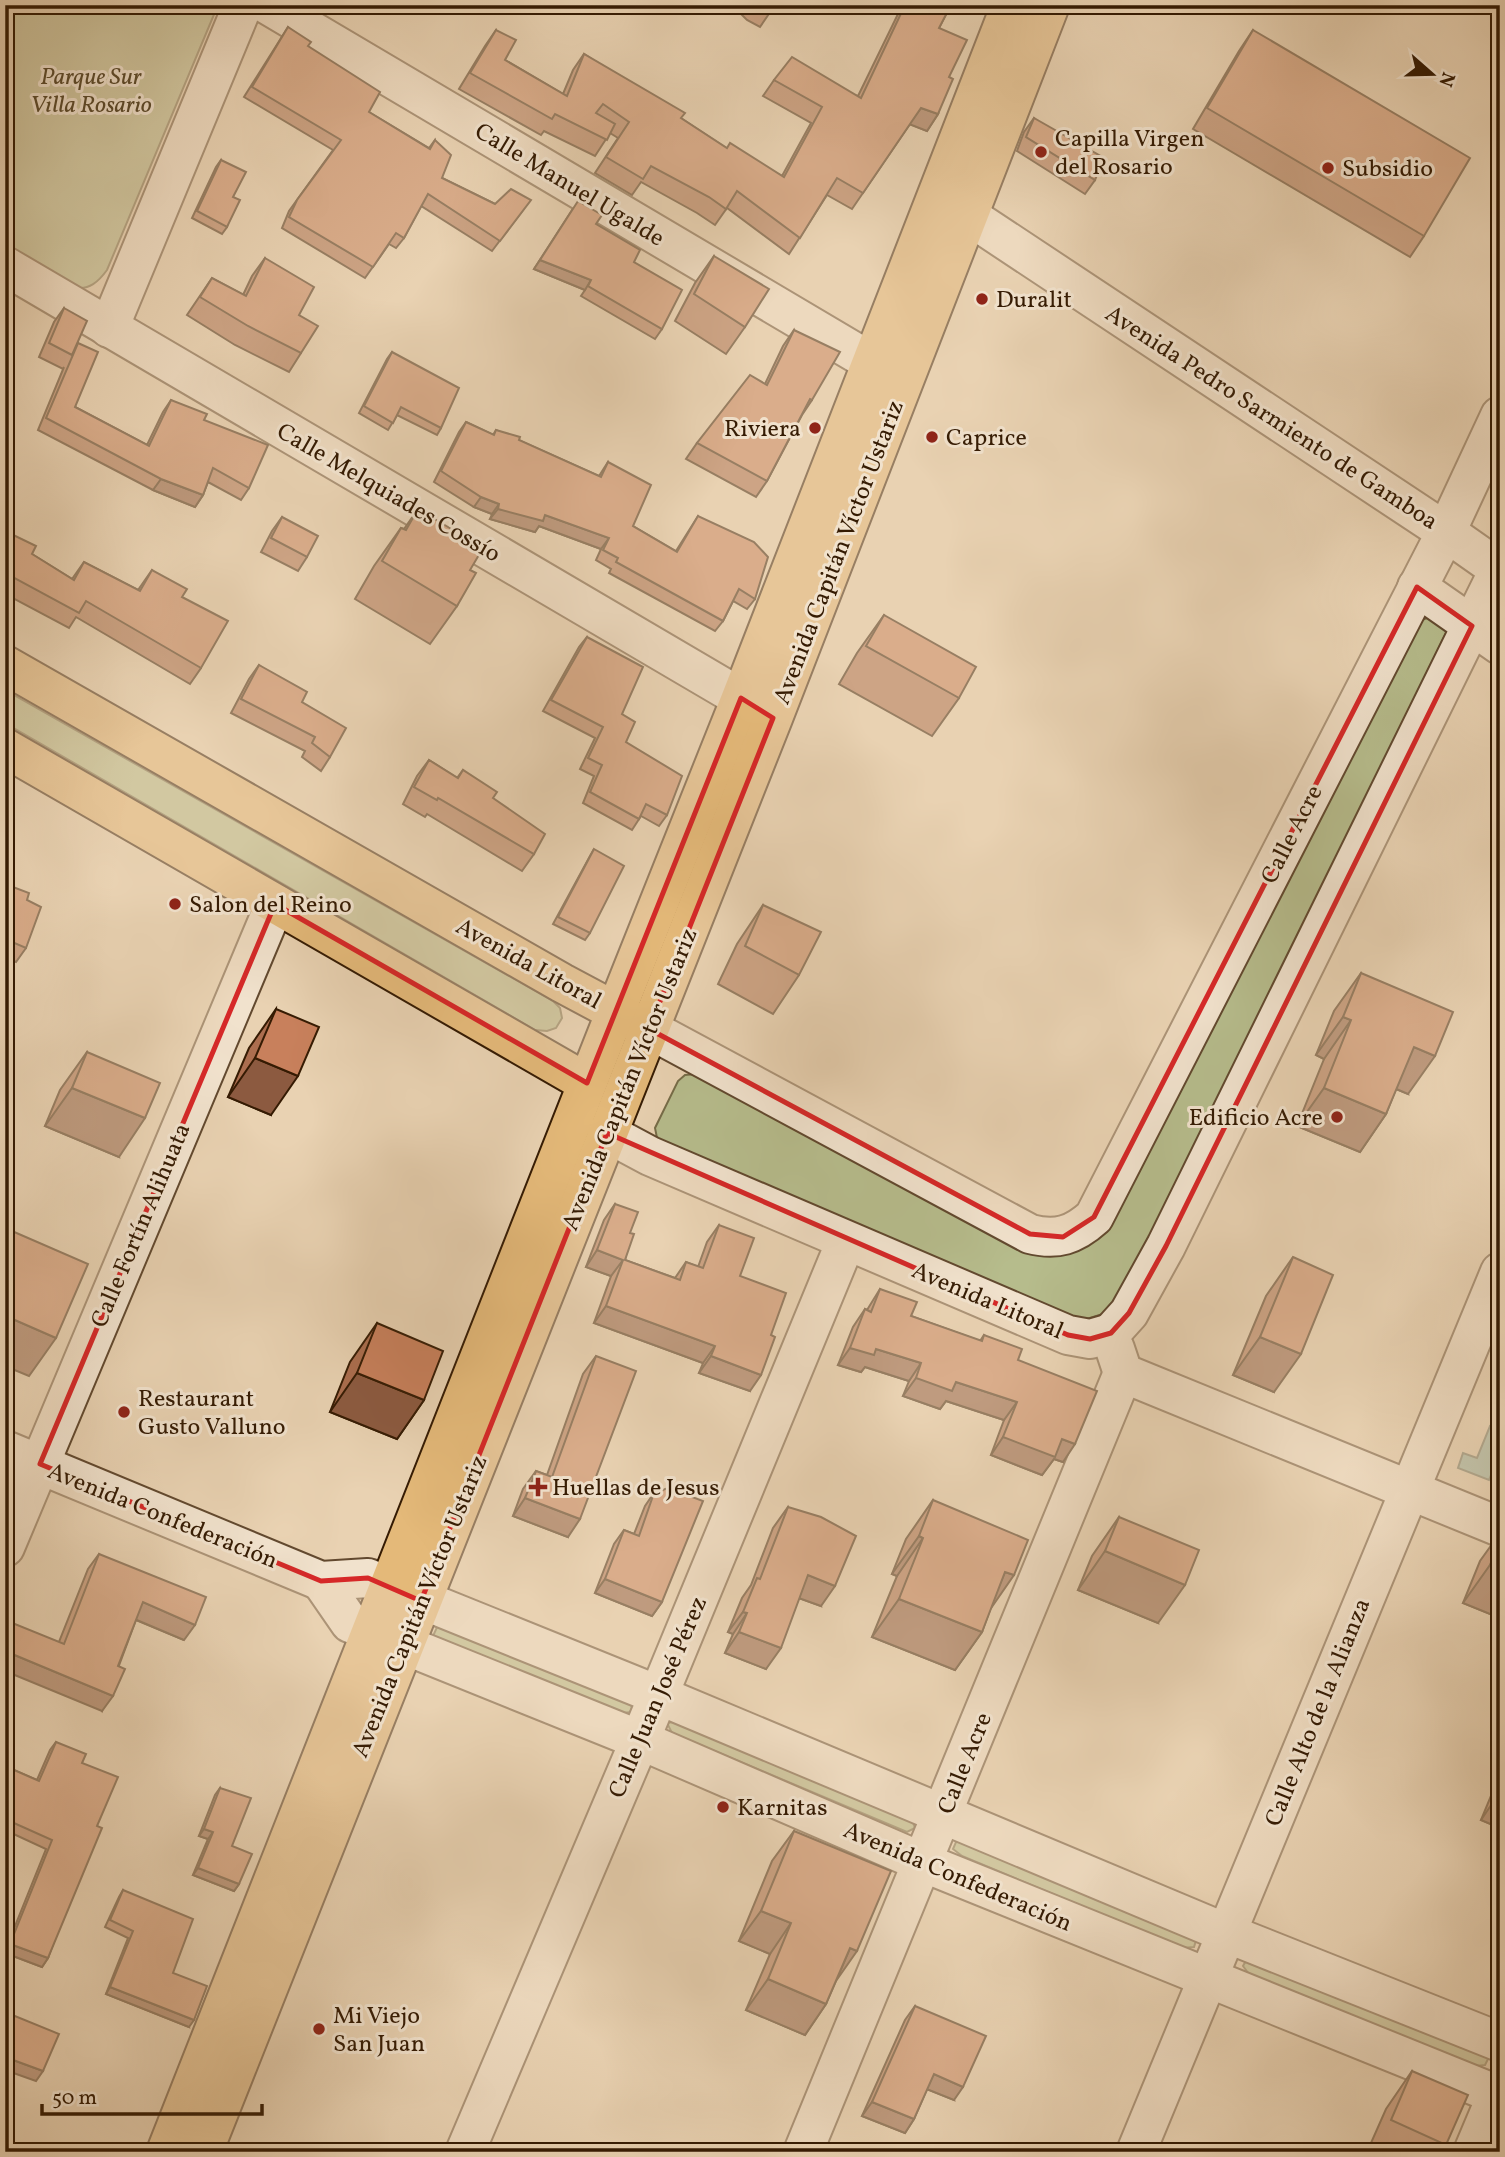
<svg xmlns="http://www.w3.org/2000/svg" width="1505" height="2157" font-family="Vollkorn,serif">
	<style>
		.green { fill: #b6bc8c; stroke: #766c48; stroke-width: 2 }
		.water { fill: #99b8a7; stroke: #717965; stroke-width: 2 }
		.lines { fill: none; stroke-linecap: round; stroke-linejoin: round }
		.minor-casing { stroke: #62492f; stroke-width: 42 }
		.major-casing { stroke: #351b03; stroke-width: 42 }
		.minor { stroke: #f1e2cd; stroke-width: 38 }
		.major { stroke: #e4b979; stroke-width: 38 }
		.wall { fill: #ac6e4f; stroke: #351b03; stroke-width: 2 }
		.shaded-wall { fill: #8c5a40; stroke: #351b03; stroke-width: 2 }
		.building { fill: #c8805c; stroke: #351b03; stroke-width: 2 }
		.marked { fill: none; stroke: #d62828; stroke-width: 5; stroke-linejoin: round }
		.poi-dot { fill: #8f2418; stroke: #f1e2cd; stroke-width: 2.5 }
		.labels { text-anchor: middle; stroke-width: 6; stroke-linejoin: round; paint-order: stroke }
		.park-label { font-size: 24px; font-style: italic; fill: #5c4b2c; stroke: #f1e2cd }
		.poi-label { font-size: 24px; fill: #351b03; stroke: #f1e2cd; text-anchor: start }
		.street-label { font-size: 24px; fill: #351b03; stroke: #f1e2cd }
	</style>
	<rect width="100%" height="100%" fill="#e9d2b2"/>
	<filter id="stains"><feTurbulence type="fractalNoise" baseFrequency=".00286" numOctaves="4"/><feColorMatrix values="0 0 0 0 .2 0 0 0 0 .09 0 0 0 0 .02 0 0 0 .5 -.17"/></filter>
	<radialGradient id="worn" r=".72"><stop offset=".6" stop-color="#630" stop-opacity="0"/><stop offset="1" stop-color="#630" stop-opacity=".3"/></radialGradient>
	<g class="green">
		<path d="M5,5H218L107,270C99,281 89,291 74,287C61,284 19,255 5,247Z"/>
		<polygon points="1430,617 1447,631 1127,1290 1106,1313 1077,1322 658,1143 655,1128 678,1081 685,1075 696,1074 1059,1254 1419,621"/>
		<polygon points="5,690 553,1001 560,1008 562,1018 556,1028 547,1031 535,1030 5,723"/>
		<polygon points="438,1625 628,1700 632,1707 630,1712 624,1713 433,1636"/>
		<polygon points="678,1721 912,1820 915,1828 907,1832 672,1733 667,1723"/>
		<polygon points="968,1839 1197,1937 1194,1947 1182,1948 962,1856 953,1849 956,1842"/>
		<polygon points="1247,1959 1489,2057 1485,2065 1476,2066 1249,1974 1243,1966"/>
	</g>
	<polygon class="water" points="1490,1426 1500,1430 1500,1454 1489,1480 1458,1468 1463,1453 1477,1458"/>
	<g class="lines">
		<defs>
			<g id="minor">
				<polyline points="268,5 873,363"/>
				<polyline points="940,202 969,216 1446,532 1500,570"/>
				<polyline points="5,266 770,715"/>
				<polyline points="109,328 243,5"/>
				<polyline points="1417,587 1500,645"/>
				<path d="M649,1029L1030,1234C1057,1241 1074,1235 1094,1217L1446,532L1500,416"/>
				<polyline points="607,1133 650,1156 1068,1335 1090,1339 1111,1333"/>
				<polyline points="1111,1333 1129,1313 1166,1246 1499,570"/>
				<polyline points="1115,1349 1123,1373 1500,1527"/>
				<polyline points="5,1450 321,1581 368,1578 658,1695 1226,1933 1500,2042"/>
				<polyline points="5,1547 275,904"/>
				<polyline points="321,1581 350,1623 640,1740 922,1862 1500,2096"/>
				<polyline points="465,2152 640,1740 846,1241"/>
				<polyline points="803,2152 1123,1373"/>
				<polyline points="1136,2152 1500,1272"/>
				<polyline points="1473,2152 1500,2088"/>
			</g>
			<g id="major">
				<polyline points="5,665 562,983 637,1023"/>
				<polyline points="5,748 587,1083"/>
				<polyline points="166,2152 616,1011 741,698 1011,5"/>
				<polyline points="203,2152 773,718 1050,5"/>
			</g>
		</defs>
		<use href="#minor" class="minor-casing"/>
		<use href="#major" class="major-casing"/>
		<use href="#minor" class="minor"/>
		<use href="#major" class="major"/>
	</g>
	<g class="wall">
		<polygon points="408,5 425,5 419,13"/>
		<polygon points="723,5 775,5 760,27 747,20 735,8"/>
		<polygon points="881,5 951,5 939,28 949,77 938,114 927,131 910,124 852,209 827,195 789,254 727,208 715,225 697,213 641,182 632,195 595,173 618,138 610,133 595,156 544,131 541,135 459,89 485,46 496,30 505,60 563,94 573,70 584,54 726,148 782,176 811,123 763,96 774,80 858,96 898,14"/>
		<polygon points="288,27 308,46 369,112 429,148 435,140 442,178 495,204 523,210 492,251 421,206 404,238 396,248 389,244 365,278 282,228 289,211 333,150 244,97"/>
		<polygon points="1253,30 1424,236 1410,257 1193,129 1239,51"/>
		<polygon points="1034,118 1095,180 1085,194 1017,151 1024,132"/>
		<polygon points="221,160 233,197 227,227 222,234 192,218 216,167"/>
		<polygon points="572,210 596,224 634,262 662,329 655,339 581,296 585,290 534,269"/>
		<polygon points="714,256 745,327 726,354 675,321 695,283"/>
		<polygon points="265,258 299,315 301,353 289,372 235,345 187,315 212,278 243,295 252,276"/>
		<polygon points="64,308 78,343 75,407 147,445 163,412 171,400 204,420 249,488 241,500 208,482 203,495 195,507 153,490 38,430 64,367 63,369 39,357 54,322"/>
		<polygon points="794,330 812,400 802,415 767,481 756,497 686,459 697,443 765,384 783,346"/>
		<polygon points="392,352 441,428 437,435 397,415 388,430 359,413 387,359"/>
		<polygon points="466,422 493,435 496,430 599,476 608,462 633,526 676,551 698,516 755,599 747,609 733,601 723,621 715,631 609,573 611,569 596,560 601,549 539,526 535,532 490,519 492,514 474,507 434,482 459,432"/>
		<polygon points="418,509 470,570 457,606 430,644 355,599 374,566 401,528 404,529"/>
		<polygon points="282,517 307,557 298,571 261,552 272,531"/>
		<polygon points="5,531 32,554 72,579 84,562 138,590 152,570 182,597 201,668 190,684 76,617 69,628 5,594"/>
		<polygon points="884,615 959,698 932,736 839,684 857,653"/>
		<polygon points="587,637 622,714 626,742 667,815 659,826 641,816 632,830 583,803 594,776 580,769 595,738 543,711 579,647"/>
		<polygon points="259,665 302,702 330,757 321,771 302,757 305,751 231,713 249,679"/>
		<polygon points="429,760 457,778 463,770 493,798 534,854 522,871 427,814 425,817 403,804 417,776"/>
		<polygon points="594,849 590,933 585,940 553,924 590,856"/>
		<polygon points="5,884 27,900 26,948 16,962 5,957"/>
		<polygon points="763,905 799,975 773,1014 718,984 737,944"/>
		<polygon points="1361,973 1408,1094 1396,1089 1386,1114 1360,1152 1297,1126 1324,1059 1316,1055 1334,1011"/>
		<polygon points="276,1009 271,1115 228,1097 249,1048"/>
		<polygon points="87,1052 119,1157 45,1126 60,1090"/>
		<polygon points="615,1204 630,1233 625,1260 675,1278 686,1262 698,1267 707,1242 719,1225 740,1276 750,1391 699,1373 703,1363 594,1323 611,1276 586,1267 604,1220"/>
		<polygon points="1293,1257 1274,1392 1233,1375 1266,1296"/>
		<polygon points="880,1289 911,1316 980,1341 984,1335 1018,1360 1063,1462 1054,1459 1042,1475 991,1455 1004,1420 946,1401 940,1409 903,1396 909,1381 865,1367 861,1372 838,1365 853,1327 865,1309 867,1310"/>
		<polygon points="377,1323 424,1400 397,1439 330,1412 350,1362"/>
		<polygon points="596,1356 568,1537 513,1516 523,1489 536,1471 547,1475 583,1374"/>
		<polygon points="654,1493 662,1602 652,1616 595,1593 614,1544 624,1530 634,1534 645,1506"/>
		<polygon points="933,1500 990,1610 982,1632 955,1670 872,1637 897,1576 892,1574 906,1539"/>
		<polygon points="788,1507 821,1606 799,1598 766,1669 725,1653 733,1634 728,1632 742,1598 751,1585 773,1528"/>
		<polygon points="1119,1517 1158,1623 1078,1590 1092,1556"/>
		<polygon points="1500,1533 1500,1618 1463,1603 1480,1561"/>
		<polygon points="99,1554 184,1640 136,1620 102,1711 59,1642 88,1569"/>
		<polygon points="56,1742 82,1763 97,1826 48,1958 42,1967 5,1953 5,1951 46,1849 5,1830 5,1766 37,1780 50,1750"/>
		<polygon points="1500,1774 1500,1828 1481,1820"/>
		<polygon points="220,1788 239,1884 234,1891 193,1875 208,1839 199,1836 215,1795"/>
		<polygon points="794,1831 836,1981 826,2004 805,2035 746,2010 770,1954 739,1941 772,1861"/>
		<polygon points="123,1890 173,1973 189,2027 106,1994 128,1938 105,1927 119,1897"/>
		<polygon points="915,2006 954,2100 927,2089 914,2119 905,2133 862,2116 905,2020"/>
		<polygon points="1412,2071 1446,2145 1441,2152 1367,2152 1386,2109"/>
	</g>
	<g class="shaded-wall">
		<polygon points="723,5 737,5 735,8"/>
		<polygon points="921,108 938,114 927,131 909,124"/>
		<polygon points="540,260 591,280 585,290 534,269"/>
		<polygon points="161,479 203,495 195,507 153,490"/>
		<polygon points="481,497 499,504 492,514 474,507"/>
		<polygon points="498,509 545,515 609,538 601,549 539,526 535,532 490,519"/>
		<polygon points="1343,1017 1351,1020 1324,1059 1316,1055"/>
		<polygon points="1414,1047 1435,1056 1408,1094 1387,1085"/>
		<polygon points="255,1058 298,1076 271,1115 228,1097"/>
		<polygon points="72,1088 145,1118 119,1157 45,1126"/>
		<polygon points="1324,1088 1386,1114 1360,1152 1297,1126"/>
		<polygon points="597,1250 623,1260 611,1276 586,1267"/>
		<polygon points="606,1306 715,1346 703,1363 594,1323"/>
		<polygon points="8,1317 56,1338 29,1376 5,1366 5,1322"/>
		<polygon points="1260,1337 1301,1354 1274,1392 1233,1375"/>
		<polygon points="850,1348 876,1349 921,1363 909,1381 865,1367 861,1372 838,1365"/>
		<polygon points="711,1356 761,1375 750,1391 699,1373"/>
		<polygon points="357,1373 424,1400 397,1439 330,1412"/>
		<polygon points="916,1378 956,1382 1017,1402 1004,1420 946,1401 940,1409 903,1396"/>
		<polygon points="1003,1437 1062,1439 1075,1444 1063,1462 1054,1459 1042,1475 991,1455"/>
		<polygon points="525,1498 580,1519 568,1537 513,1516"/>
		<polygon points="919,1536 923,1538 897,1576 892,1574"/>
		<polygon points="1105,1551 1185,1585 1158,1623 1078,1590"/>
		<polygon points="1490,1565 1500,1569 1500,1618 1463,1603"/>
		<polygon points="1005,1572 1014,1575 987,1614"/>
		<polygon points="808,1575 835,1586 821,1606 793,1596"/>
		<polygon points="605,1579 662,1602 652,1616 595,1593"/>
		<polygon points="899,1599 982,1632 955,1670 872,1637"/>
		<polygon points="143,1602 195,1625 184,1640 132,1618"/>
		<polygon points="743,1612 747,1613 733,1634 728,1632"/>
		<polygon points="739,1632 781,1648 766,1669 725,1653"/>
		<polygon points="5,1651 113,1696 102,1711 5,1671"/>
		<polygon points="1500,1792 1500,1828 1481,1820"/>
		<polygon points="204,1829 213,1832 208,1839 199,1836"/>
		<polygon points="198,1868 239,1884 234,1891 193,1875"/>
		<polygon points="761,1911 791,1923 770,1954 739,1941"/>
		<polygon points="10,1944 48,1958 42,1967 5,1953"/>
		<polygon points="850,1948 857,1951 836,1981"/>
		<polygon points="768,1979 826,2004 805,2035 746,2010"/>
		<polygon points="110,1987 194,2020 189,2027 106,1994"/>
		<polygon points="5,2057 43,2071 36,2081 5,2070"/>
		<polygon points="934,2074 963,2087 954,2100 924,2088"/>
		<polygon points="872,2102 914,2119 905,2133 862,2116"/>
	</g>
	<g class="building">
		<polygon points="756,5 775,5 770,13"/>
		<polygon points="905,5 951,5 939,28 967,40 949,77 953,79 938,114 921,108 863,193 837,178 800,238 737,191 726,209 709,197 651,166 643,179 606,157 629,122 603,104 596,113 615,124 607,140 555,114 552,119 470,73 496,30 516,40 505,60 567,96 584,54 685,113 681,118 727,148 730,143 784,177 822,107 774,80 792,57 861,98"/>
		<polygon points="288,27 311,42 308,46 380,92 369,112 430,149 435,140 451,155 442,178 495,204 511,189 531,200 500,241 428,194 404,238 396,233 373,267 289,217 297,200 341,140 252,87"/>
		<polygon points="1253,30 1470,158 1424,236 1207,108"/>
		<polygon points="1034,118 1104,158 1095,180 1026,137"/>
		<polygon points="221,160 246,172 233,197 240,200 227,227 197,211"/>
		<polygon points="578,201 602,215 596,224 640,250 634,262 682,290 662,329 588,286 591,280 540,260"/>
		<polygon points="714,256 769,289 745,327 694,294"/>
		<polygon points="265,258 314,287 299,315 318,326 301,353 248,326 200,297 212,278 246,296"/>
		<polygon points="5,306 11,308 5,322"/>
		<polygon points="64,308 87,321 72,355 49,343"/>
		<polygon points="794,330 840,352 812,400 810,399 767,481 697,443 750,375 767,385"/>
		<polygon points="78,343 98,352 75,407 149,446 171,400 207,414 204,420 268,445 249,488 213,468 203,495 161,479 46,418"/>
		<polygon points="392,352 459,388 441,428 401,407 393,423 364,406"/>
		<polygon points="466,422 494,435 496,430 520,437 519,440 601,477 608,462 651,485 633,526 677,552 698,516 754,542 768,557 755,599 739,589 723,621 616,562 618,558 603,550 609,538 545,515 543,521 498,509 499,504 481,497 441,471"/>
		<polygon points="418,509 483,548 470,570 476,573 457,606 382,561 401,528 406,530"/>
		<polygon points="282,517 318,536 307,557 271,538"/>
		<polygon points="5,531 36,546 32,554 74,580 84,562 140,591 152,570 187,589 182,597 228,621 201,668 86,601 79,613 5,573"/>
		<polygon points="884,615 976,667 959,698 866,646"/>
		<polygon points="587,637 643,667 622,714 635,722 626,742 682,776 667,815 646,804 639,819 590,792 602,765 588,758 603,727 551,700"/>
		<polygon points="259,665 307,692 302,702 346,728 330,757 312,743 315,737 241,699"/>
		<polygon points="429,760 458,778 463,770 497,792 493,798 545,834 534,854 438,798 437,800 414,787"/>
		<polygon points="594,849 624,866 590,933 558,917"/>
		<polygon points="5,884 29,893 27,900 41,907 26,948 5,939"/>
		<polygon points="763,905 821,932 799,975 745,946"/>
		<polygon points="1361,973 1453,1012 1435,1056 1414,1047 1386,1114 1324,1088 1351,1020 1343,1017"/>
		<polygon points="276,1009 319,1027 298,1076 255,1058"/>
		<polygon points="87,1052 160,1083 145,1118 72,1088"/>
		<polygon points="615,1204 638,1212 630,1233 634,1234 625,1260 680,1280 686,1262 703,1268 719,1225 754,1238 740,1276 786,1293 771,1335 775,1337 761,1375 711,1356 715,1346 606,1306 623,1260 597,1250"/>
		<polygon points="5,1228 88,1264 56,1338 8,1317 9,1314 5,1313"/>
		<polygon points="1293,1257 1333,1275 1301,1354 1260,1337"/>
		<polygon points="880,1289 917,1302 911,1316 982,1341 984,1335 1022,1349 1018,1360 1097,1391 1075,1444 1062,1439 1055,1457 1003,1437 1017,1402 956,1382 952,1391 916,1378 921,1363 876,1349 874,1355 850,1348 865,1309 871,1312"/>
		<polygon points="377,1323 443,1351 424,1400 357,1373"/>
		<polygon points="596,1356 636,1371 580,1519 525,1498 536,1471 552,1477"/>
		<polygon points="668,1488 703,1501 662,1602 605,1579 624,1530 639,1536 654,1493"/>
		<polygon points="933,1500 1028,1540 1014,1575 1005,1572 982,1632 899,1599 923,1538 919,1536"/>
		<polygon points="788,1507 821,1517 856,1536 835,1586 808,1575 781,1648 739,1632 747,1613 743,1612 757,1578 760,1579"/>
		<polygon points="1119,1517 1199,1550 1185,1585 1105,1551"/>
		<polygon points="1500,1540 1500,1569 1490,1565"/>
		<polygon points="99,1554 206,1597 195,1625 143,1602 118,1666 125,1669 113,1696 5,1651 5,1620 64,1644"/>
		<polygon points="56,1742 86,1754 82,1763 118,1777 97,1826 102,1828 48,1958 10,1944 52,1840 5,1819 5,1766 39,1781"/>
		<polygon points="220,1788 251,1798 232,1846 252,1854 239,1884 198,1868 213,1832 204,1829"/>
		<polygon points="794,1831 891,1871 857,1951 850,1948 826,2004 768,1979 791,1923 761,1911"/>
		<polygon points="123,1890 193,1919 173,1973 207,1986 194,2020 110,1987 133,1931 110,1920"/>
		<polygon points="915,2006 986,2036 963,2087 934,2074 914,2119 872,2102"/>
		<polygon points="5,2012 59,2034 43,2071 5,2057"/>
		<polygon points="1412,2071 1468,2095 1446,2145 1391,2120"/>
		<polygon points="100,2148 110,2152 98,2152"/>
	</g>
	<path d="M0 0H1505V2157H0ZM1417,587L1472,626L1166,1246L1129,1313L1111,1333L1090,1339L1068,1335L607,1133L421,1601L368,1578L321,1581L40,1464L275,904L587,1083L741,698L773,718L649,1029L1030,1234L1063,1237L1094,1217Z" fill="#e9d2b2" fill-opacity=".55" fill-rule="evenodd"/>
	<path class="marked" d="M1417,587L1472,626L1166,1246L1129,1313L1111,1333L1090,1339L1068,1335L607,1133L421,1601L368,1578L321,1581L40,1464L275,904L587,1083L741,698L773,718L649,1029L1030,1234L1063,1237L1094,1217Z"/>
	<g class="poi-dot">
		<circle cx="1041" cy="152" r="7"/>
		<circle cx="1328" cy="168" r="7"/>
		<circle cx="982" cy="299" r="7"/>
		<circle cx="815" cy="428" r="7"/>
		<circle cx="932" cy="437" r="7"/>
		<circle cx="175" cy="904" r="7"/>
		<circle cx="1337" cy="1117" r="7"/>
		<circle cx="124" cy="1412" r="7"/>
		<path d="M534.5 1476.5h7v7h7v7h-7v7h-7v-7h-7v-7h7z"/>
		<circle cx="723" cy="1807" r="7"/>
		<circle cx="319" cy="2029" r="7"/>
	</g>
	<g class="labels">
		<g class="park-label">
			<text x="91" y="84">Parque Sur<tspan x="91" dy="28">Villa Rosario</tspan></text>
		</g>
		<g class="poi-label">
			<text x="1055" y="146">Capilla Virgen<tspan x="1055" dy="28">del Rosario</tspan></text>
			<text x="1342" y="176">Subsidio</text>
			<text x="996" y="307">Duralit</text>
			<text x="801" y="436" text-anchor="end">Riviera</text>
			<text x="946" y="445">Caprice</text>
			<text x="189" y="912">Salon del Reino</text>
			<text x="1323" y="1125" text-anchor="end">Edificio Acre</text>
			<text x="138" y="1406">Restaurant<tspan x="138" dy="28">Gusto Valluno</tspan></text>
			<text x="552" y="1495">Huellas de Jesus</text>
			<text x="737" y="1815">Karnitas</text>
			<text x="333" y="2023">Mi Viejo<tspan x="333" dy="28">San Juan</tspan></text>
		</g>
		<g class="street-label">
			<text transform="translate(570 184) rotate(31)" y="8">Calle Manuel Ugalde</text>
			<text transform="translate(1272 417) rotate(33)" y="8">Avenida Pedro Sarmiento de Gamboa</text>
			<text transform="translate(389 492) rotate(30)" y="8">Calle Melquiades Cossío</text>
			<text transform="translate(838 552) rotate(-69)" y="8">Avenida Capitán Víctor Ustariz</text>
			<text transform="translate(1291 834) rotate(-63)" y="8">Calle Acre</text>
			<text transform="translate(529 963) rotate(29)" y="8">Avenida Litoral</text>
			<text transform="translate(629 1079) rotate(-68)" y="8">Avenida Capitán Víctor Ustariz</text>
			<text transform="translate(140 1225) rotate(-67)" y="8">Calle Fortín Alihuata</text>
			<text transform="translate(988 1300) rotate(23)" y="8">Avenida Litoral</text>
			<text transform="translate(163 1515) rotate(22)" y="8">Avenida Confederación</text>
			<text transform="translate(419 1606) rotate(-68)" y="8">Avenida Capitán Víctor Ustariz</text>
			<text transform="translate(657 1697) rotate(-67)" y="8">Calle Juan José Pérez</text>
			<text transform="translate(1317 1712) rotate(-68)" y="8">Calle Alto de la Alianza</text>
			<text transform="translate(964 1763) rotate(-68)" y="8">Calle Acre</text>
			<text transform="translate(958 1876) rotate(23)" y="8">Avenida Confederación</text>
		</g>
	</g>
	<rect width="1505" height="2157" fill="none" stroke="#e9d2b2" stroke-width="28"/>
	<rect x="7" y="7" width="1491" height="2143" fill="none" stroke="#351b03" stroke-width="3.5"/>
	<rect x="14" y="14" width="1477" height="2129" fill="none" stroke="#351b03" stroke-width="2"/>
	<g transform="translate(1432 74) rotate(110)" stroke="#f1e2cd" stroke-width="5" paint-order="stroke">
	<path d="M0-5L12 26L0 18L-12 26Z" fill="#351b03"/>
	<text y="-10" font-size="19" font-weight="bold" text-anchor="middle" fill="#351b03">N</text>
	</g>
	<path d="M42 2104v10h220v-10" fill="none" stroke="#351b03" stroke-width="3.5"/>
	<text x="52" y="2104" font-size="21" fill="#351b03" stroke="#f1e2cd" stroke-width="5" paint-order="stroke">50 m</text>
	<rect width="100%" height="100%" filter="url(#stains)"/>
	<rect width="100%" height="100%" fill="url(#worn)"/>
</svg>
